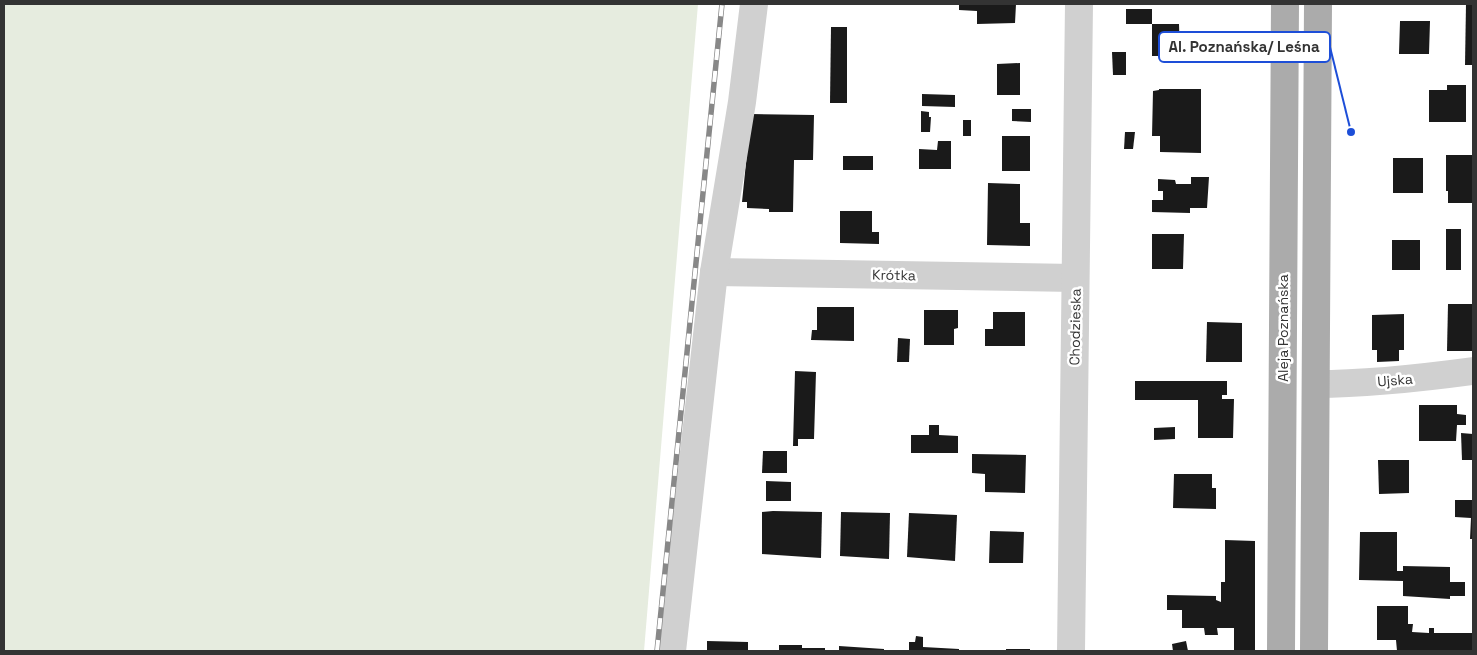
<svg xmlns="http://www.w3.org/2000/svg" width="1477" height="655" font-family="'Space Grotesk',sans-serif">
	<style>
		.green { fill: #e6ecdf }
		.building { fill: #1a1a1a }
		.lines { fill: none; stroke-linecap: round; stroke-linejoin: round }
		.minor { stroke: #d0d0d0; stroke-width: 28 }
		.major { stroke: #ababab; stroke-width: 28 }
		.rail-casing { stroke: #888; stroke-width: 5.5 }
		.rail { stroke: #fff; stroke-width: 4; stroke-dasharray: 11; stroke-linecap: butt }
		.labels { text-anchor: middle; stroke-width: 5; stroke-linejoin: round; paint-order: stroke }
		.street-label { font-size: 14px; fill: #333; stroke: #fff }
		.leader { fill: none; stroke: #1d4ed8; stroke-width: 2 }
		.callout-dot { fill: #1d4ed8; stroke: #fff; stroke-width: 2 }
		.callout { fill: #fff; stroke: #1d4ed8; stroke-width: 2 }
		.callout-label { font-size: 15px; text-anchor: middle; font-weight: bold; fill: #333 }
	</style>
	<rect width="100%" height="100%" fill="#fff"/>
	<polygon class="green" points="4,4 698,4 644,651 4,651"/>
	<g class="building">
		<polygon points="959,4 1016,4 1015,23 977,24 977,11 959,10"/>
		<polygon points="1466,4 1473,4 1473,65 1465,65"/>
		<polygon points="1126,9 1152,9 1152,24 1179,24 1180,56 1152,56 1152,24 1126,24"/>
		<polygon points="1400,21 1430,21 1429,54 1399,54"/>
		<polygon points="831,27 847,27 847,103 830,103"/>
		<polygon points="1112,52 1126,52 1126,75 1113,75"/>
		<polygon points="1020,63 1020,95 997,95 997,64"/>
		<polygon points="1447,85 1466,85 1466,122 1429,122 1429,90 1447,90"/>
		<polygon points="1159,89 1201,89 1201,153 1160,152 1160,136 1152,136 1153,91 1159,90"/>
		<polygon points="922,94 955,95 955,107 922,106"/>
		<polygon points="1012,109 1031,109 1031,122 1012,121"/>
		<polygon points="921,111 929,112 929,117 931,117 930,132 921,132"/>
		<polygon points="751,114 814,115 813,160 794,160 793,212 769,212 769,209 747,208 747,202 742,202"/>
		<rect x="963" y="120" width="8" height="16"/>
		<polygon points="1125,132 1135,132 1133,149 1124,149"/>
		<rect x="1002" y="136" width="28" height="35"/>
		<polygon points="938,141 951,141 951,169 919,169 919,149 937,150"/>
		<polygon points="1446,155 1473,155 1473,203 1448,203 1448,191 1446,191"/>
		<rect x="843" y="156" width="30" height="14"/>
		<rect x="1393" y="158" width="30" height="35"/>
		<polygon points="1191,177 1209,177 1207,208 1190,208 1190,213 1152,212 1152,200 1163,200 1163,191 1158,191 1158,179 1175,180 1176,184 1191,184"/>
		<polygon points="988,183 1020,184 1020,223 1030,223 1030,246 987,245"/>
		<polygon points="840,211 872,211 872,232 879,232 879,244 840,243"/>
		<rect x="1446" y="229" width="15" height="41"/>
		<polygon points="1152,234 1184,234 1183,269 1152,269"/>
		<rect x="1392" y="240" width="28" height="30"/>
		<polygon points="1448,304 1473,304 1473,351 1447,351"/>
		<polygon points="817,307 854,307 854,341 811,340 812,330 817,330"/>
		<polygon points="924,310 958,310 958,328 954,329 954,345 924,345"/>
		<polygon points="993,312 1025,312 1025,346 985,346 985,329 993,329"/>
		<polygon points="1404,314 1404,350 1399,350 1399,361 1377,362 1377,350 1372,350 1372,315"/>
		<polygon points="1207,322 1242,323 1242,362 1206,362"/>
		<polygon points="898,338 910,339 909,362 897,362"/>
		<polygon points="795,371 816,372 814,439 798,439 798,446 793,446"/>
		<polygon points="1135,381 1227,381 1227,395 1222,395 1222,399 1234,399 1233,438 1198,438 1198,400 1135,400"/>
		<polygon points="1419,405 1457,405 1457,414 1466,415 1466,425 1457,425 1456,441 1419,441"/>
		<polygon points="929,425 939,425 939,435 958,436 958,453 911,453 911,435 929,435"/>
		<polygon points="1175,427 1175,439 1154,440 1154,428"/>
		<polygon points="1461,433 1473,434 1473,460 1462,460"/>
		<polygon points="763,451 787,451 787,473 762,473"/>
		<polygon points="972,454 1026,455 1025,493 985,492 985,474 972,473"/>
		<polygon points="1378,460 1409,460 1409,493 1379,494"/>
		<polygon points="1174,474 1212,474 1212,488 1216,488 1216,509 1173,508"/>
		<polygon points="766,481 791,482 791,501 766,501"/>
		<polygon points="1455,500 1473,500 1473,539 1470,539 1471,518 1455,517"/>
		<polygon points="773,511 822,512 821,558 762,554 762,512"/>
		<polygon points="841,512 890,513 889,559 840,556"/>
		<polygon points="909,513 957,515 955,561 907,557"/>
		<polygon points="990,531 1024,532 1023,563 989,563"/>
		<polygon points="1360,532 1397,532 1397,571 1403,571 1403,566 1450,567 1450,582 1465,582 1465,596 1450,596 1450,599 1403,596 1403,581 1359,580"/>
		<polygon points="1225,540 1255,541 1255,651 1234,651 1234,628 1217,628 1218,635 1205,635 1204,628 1182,628 1182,610 1167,610 1167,595 1216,596 1216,600 1221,602 1221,582 1225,582"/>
		<polygon points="1377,606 1408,606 1408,624 1413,624 1412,632 1429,633 1429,628 1434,628 1434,633 1473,633 1473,651 1397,651 1396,640 1377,640"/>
		<polygon points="916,636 923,637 923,647 959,649 959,651 909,651 909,642 915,642"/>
		<polygon points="707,641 748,642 748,651 707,651"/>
		<polygon points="1186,641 1188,651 1173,651 1172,644"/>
		<polygon points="779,645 802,645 802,648 825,648 825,651 779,651"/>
		<polygon points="839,646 884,649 884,651 839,651"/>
		<rect x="1006" y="649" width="24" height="2"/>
	</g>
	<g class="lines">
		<g class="minor">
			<polyline points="714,272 1075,278"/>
			<path d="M1316,384C1369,384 1421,378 1473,371"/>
			<polyline points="672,651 714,272 742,102 754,4"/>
			<polyline points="1071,651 1079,4"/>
		</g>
		<g class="major">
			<polyline points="1281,651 1285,4"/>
			<polyline points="1314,651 1318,4"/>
		</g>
		<defs>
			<polyline id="rail" points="657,651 722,4"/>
		</defs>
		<use href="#rail" class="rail-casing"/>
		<use href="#rail" class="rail"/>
	</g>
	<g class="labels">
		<g class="street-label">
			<text transform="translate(894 275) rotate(1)" y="5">Krótka</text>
			<text transform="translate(1075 327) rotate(-89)" y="5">Chodzieska</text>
			<text transform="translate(1283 328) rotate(-90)" y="5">Aleja Poznańska</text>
			<text transform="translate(1395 380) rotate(-5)" y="5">Ujska</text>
		</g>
	</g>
	<path class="leader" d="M1351 132L1330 47"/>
	<circle class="callout-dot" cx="1351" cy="132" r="5"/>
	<rect class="callout" x="1159" y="32" width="171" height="30" rx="5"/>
	<g class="callout-label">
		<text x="1244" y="52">Al. Poznańska/ Leśna</text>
	</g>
	<rect width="1477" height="655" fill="none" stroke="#333333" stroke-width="10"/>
</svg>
